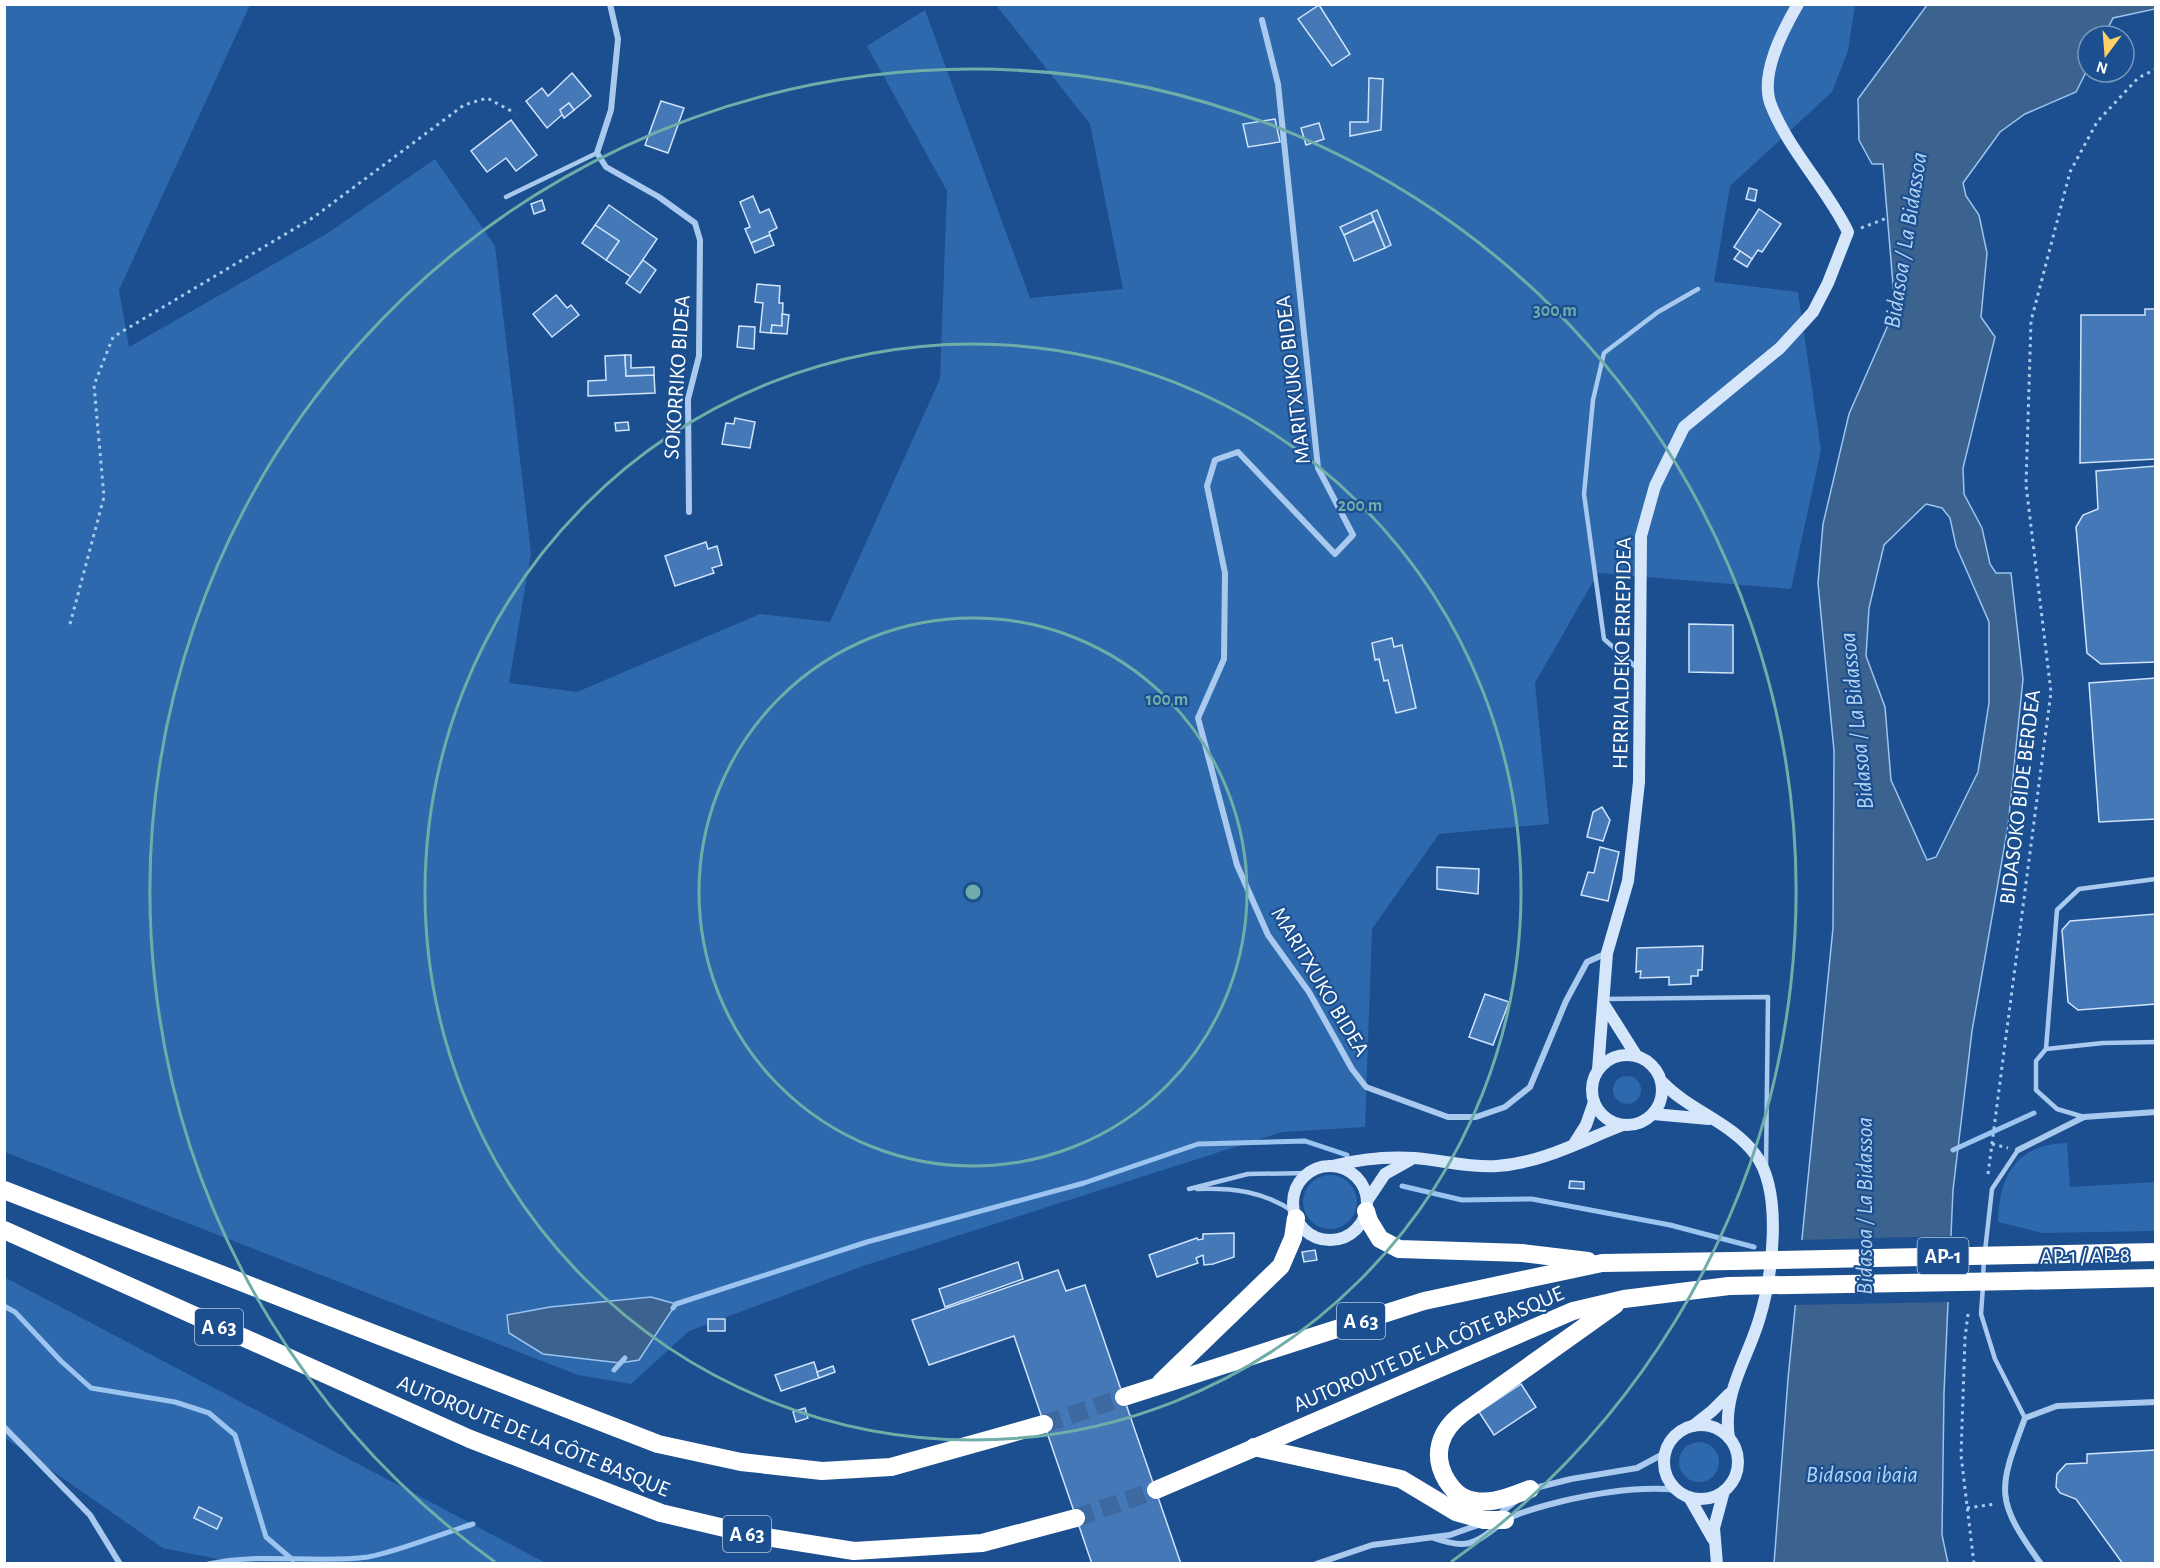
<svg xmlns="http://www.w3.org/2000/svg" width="2160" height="1568" font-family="'Alegreya Sans',sans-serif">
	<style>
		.green { fill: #2e69ad }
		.water { fill: #3c6290; stroke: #9cc4f0; stroke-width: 1.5; fill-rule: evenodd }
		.pier { fill: #1b4f8f }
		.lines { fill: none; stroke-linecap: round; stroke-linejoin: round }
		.stream { stroke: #9cc4f0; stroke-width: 5 }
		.building { fill: #4478b7; stroke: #cfe3fa; stroke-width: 1.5 }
		.highway-tunnel { stroke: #3d69a0; stroke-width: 18; stroke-dasharray: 18 9; stroke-linecap: butt }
		.path { stroke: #a9c9ee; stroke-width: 3; stroke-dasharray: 3 4.5; stroke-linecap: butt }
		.lane { stroke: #a9c9ee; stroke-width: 4.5 }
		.street { stroke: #a9c9ee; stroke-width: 6 }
		.secondary { stroke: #d6e6fa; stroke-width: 12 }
		.highway { stroke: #fff; stroke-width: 18 }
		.highway-bridge { stroke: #fff; stroke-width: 18 }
		.ring { fill: none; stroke: #6fada8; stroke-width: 3 }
		.labels { text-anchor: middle; stroke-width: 4.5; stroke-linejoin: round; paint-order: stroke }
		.shield { fill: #1b4f8f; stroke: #bbcadd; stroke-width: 1.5 }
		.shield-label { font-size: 21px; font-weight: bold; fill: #fff }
		.street-label { font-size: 22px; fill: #fff; stroke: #1b4f8f }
		.water-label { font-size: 24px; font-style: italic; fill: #b5d3f5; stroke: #1b4f8f }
		.centre { fill: #6fada8; stroke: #1b4f8f; stroke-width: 3 }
		.ring-label { font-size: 18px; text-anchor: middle; font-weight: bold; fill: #6fada8; stroke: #1b4f8f; stroke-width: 4.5; stroke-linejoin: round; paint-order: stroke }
	</style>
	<rect width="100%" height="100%" fill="#1b4f8f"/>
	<g class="green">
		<polygon points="4,5 250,5 119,290 129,347 328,233 435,159 495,246 531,553 509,683 577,692 760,614 830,622 940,379 947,191 867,46 925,10 1030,298 1123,289 1090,124 996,5 1855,5 1848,51 1832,92 1730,186 1714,282 1798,292 1821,450 1791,589 1598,573 1535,683 1549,824 1439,834 1372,929 1365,1127 1282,1132 863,1266 689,1331 631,1384 578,1375 5,1152"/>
		<circle cx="1627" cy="1090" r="14"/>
		<path d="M2067,1143L2070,1187L2155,1182V1231L2042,1233L1998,1222C1999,1175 2017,1144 2067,1143Z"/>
		<circle cx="1330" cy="1202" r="27"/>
		<polygon points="4,1277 546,1563 243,1564 163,1548 5,1438"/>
		<circle cx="1699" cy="1462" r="20"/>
	</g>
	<g class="water">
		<path d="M1927,5H2155V9L2113,18L2104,36H2088V68L2076,92L2025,114L2000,132L1963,183L1966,196L1979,215L1987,253L1981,317L1995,337L1963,468L1964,494L1982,528L1990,564L1996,573H2011L2023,679L2008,826L1972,1031L1953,1190L1944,1393L1942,1535L1948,1563L1774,1564L1788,1379L1833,928L1834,751L1818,583L1823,524L1849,414L1895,309L1883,164H1872L1859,140L1858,99ZM1926,504L1942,508L1950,518L1956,546L1989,622V703L1978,772L1936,857L1927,860L1891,780L1885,707L1866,656L1869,608L1884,545Z"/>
		<polygon points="651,1297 676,1304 639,1360 620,1363 543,1354 509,1333 507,1315 550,1307"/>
	</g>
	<polygon class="pier" points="1954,1236 1951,1302 1792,1305 1798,1240"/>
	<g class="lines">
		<g class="stream">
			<polyline points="1953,1150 2034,1113"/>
			<polyline points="1402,1186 1462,1200 1532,1199 1670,1225 1754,1247"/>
			<polyline points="4,1306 15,1312 61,1361 91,1388 175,1402 209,1413 235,1435 266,1537 293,1560"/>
			<polyline points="673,1308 676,1304 867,1242 1084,1183 1198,1144 1305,1141 1347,1155"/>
			<polyline points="614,1370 625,1358"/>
			<path d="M208,1564C260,1552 315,1564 368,1557C397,1552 443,1533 473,1524"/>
		</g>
	</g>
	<g class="building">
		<polygon points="1319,5 1350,54 1332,66 1298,19"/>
		<polygon points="572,73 591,96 574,110 569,103 560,110 563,114 547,128 526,101 542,88 548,96"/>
		<polygon points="1369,78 1383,79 1381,130 1350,136 1350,122 1368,122"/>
		<polygon points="661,101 684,108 668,153 645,145"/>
		<polygon points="569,103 574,110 564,118 560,110"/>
		<polygon points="1275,119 1280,142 1248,147 1243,124"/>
		<polygon points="511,120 537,155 516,171 506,158 487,172 471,151"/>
		<polygon points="1319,123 1324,139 1306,145 1301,128"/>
		<polygon points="1749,188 1757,190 1755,201 1746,199"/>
		<polygon points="753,196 760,213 769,209 777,228 769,232 770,235 751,243 745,229 750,227 740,202"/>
		<polygon points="542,200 545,210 534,214 531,204"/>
		<polygon points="609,205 657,239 631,277 606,260 619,241 595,225"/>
		<polygon points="1759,209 1781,224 1762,252 1758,250 1752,259 1734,247"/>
		<polygon points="1377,210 1391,245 1385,248 1371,213"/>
		<polygon points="1371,213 1374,221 1344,235 1340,227"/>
		<polygon points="1374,221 1385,248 1354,261 1344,235"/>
		<polygon points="595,225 619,241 606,260 582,243"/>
		<polygon points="770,235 774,245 755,253 751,243"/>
		<polygon points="1740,251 1752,259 1747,267 1734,259"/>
		<polygon points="643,260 656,270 640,293 626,283"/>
		<polygon points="757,284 780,286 779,303 783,303 782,326 772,325 771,333 760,332 763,303 755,302"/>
		<polygon points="556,295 567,308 571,305 579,315 552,337 533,314"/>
		<polygon points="2145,309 2156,309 2156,459 2080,463 2081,315 2145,315"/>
		<polygon points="782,314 789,315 787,334 771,333 772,325 782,326"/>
		<polygon points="739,326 755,327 754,349 737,347"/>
		<polygon points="625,355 626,376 654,375 655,393 588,396 588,381 606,380 605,356"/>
		<polygon points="625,355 631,355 631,368 654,367 654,375 626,376"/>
		<polygon points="735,418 755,422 750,448 722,444 726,423 734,424"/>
		<polygon points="628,422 629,430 616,431 615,423"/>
		<polygon points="2156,466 2156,662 2101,664 2087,653 2076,527 2083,515 2098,509 2096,471"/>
		<polygon points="706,542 708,549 717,546 722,565 712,568 714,573 675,586 665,556"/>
		<polygon points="1689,624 1733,625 1733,673 1689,672"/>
		<polygon points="1392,638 1394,647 1402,645 1416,708 1396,713 1388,680 1384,681 1379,659 1375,660 1372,643"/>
		<polygon points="2156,678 2156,819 2099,822 2089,683"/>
		<polygon points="1602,807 1610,820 1603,841 1587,837 1593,812"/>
		<polygon points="1600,847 1619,852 1608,901 1581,895 1588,872 1594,873"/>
		<polygon points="1437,867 1479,869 1478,894 1437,889"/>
		<polygon points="2156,914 2156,1004 2078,1010 2068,1002 2062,930 2070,921"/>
		<polygon points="1703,946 1702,970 1698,970 1698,976 1691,976 1691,984 1669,985 1669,977 1640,978 1641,971 1636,972 1637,948"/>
		<polygon points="1485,994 1509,1002 1493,1045 1469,1037"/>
		<polygon points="1570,1181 1584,1182 1584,1189 1569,1188"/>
		<polygon points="1234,1233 1234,1257 1213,1264 1204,1265 1203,1255 1196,1258 1198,1263 1157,1277 1149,1255 1197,1238 1198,1240 1203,1239 1203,1234"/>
		<polygon points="1315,1250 1317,1260 1304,1262 1302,1252"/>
		<polygon points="1018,1262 1023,1279 945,1307 939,1289"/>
		<polygon points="1058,1270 1066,1291 1085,1285 1181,1564 1092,1564 1014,1336 929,1365 912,1320"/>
		<rect x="708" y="1319" width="17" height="12"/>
		<polygon points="814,1362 819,1378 781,1391 775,1375"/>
		<polygon points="833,1366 835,1372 819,1378 817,1372"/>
		<polygon points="1521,1384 1536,1407 1494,1435 1479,1412"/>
		<polygon points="805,1408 808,1418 796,1422 793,1412"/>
		<polygon points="2156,1450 2156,1564 2123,1564 2076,1499 2060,1493 2056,1487 2057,1474 2066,1464 2087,1463 2087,1454"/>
		<polygon points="199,1507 222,1518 217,1529 194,1518"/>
	</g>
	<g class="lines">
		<g class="highway-tunnel">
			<polyline points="1044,1424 1124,1397"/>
			<polyline points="1076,1518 1156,1490"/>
		</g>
		<g class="path">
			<polyline points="1861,228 1887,218"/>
			<polyline points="70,624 104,497 94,385 113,337 314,217 464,105 487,98 515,113"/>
			<polyline points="1992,1144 2008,1148"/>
			<polyline points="1988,1174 2051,692 2026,485 2031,321 2070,172 2097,122 2138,78 2156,69"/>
			<polyline points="1968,1314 1965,1338 1961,1455 1974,1564"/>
			<polyline points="1967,1508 1995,1504"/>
		</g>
		<g class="lane">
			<polyline points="506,197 597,153"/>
			<polyline points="1638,669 1604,639 1584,494 1593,400 1604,353 1658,312 1698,289"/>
			<polyline points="1606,999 1768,997 1766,1168"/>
			<polyline points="2046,1049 2103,1043 2156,1042"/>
			<polyline points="2084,1117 2057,1109 2036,1090 2036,1061 2046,1049 2057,910 2079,889 2156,879"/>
			<polyline points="1189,1189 1248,1174 1308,1173"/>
			<path d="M1197,1189C1234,1188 1263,1191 1294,1212"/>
			<polyline points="1985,1251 1992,1189 2018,1150"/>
			<polyline points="1983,1278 1984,1259"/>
			<polyline points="1983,1286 1981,1314 1995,1359 2025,1418"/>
		</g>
		<g class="street">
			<polyline points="610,4 618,39 611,110 597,153 606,167 659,197 695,223 700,240 699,356 688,399 689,512"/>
			<polyline points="1262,20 1278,84 1318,468 1353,535 1335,554 1238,452 1215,460 1207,486 1225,573 1224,659 1198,718 1237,865 1268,935 1309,992 1352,1069 1366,1087 1448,1117 1476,1117 1505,1107 1530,1087 1566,1001 1587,962 1607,953"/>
			<polyline points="2018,1150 2084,1117 2156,1112"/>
			<polyline points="4,1427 90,1515 120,1564"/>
			<polyline points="1531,1489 1571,1479 1637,1468 1665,1453"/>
			<polyline points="1498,1515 1516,1501"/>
			<path d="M1434,1538C1470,1551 1476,1542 1503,1522C1513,1514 1547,1505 1559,1502C1597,1493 1640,1486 1677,1490"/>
			<polyline points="1316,1564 1372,1545 1450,1535 1481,1524"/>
			<path d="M2041,1564C1994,1499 1998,1490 2025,1418L2057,1406L2156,1402"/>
		</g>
		<g class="secondary">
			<polyline points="1605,1006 1636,1055"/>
			<circle cx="1627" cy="1090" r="35"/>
			<path d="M1598,1070L1607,953L1628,881L1639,782L1641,536L1655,486L1684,427L1780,348L1813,312L1828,283L1848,232C1828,190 1788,149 1771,105C1759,75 1783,30 1798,4"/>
			<path d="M1662,1082C1690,1111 1731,1122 1755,1154C1784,1192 1772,1278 1759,1320C1747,1360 1722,1394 1729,1438"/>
			<polyline points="1653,1114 1709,1119"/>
			<polyline points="1574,1144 1586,1125 1594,1102"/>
			<path d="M1332,1166C1360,1159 1386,1156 1414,1158C1442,1160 1469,1168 1497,1166C1542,1163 1581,1141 1623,1125"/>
			<circle cx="1330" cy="1203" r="37"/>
			<polyline points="1367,1201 1385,1174 1410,1160"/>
			<circle cx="1701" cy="1462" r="37"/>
			<polyline points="1693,1426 1712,1411 1729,1394"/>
			<polyline points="1689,1497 1713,1539"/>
			<polyline points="1717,1564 1714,1528 1724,1491"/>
		</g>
		<g class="highway">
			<polyline points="4,1190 658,1444 741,1462 822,1471 891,1467 1044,1424"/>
			<polyline points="1366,1211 1369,1221 1380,1239 1399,1249 1522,1253 1588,1261"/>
			<polyline points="4,1230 470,1439 661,1513 754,1535 854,1551 982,1543 1076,1518"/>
			<polyline points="2019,1255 2156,1252"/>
			<polyline points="2016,1281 2156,1278"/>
			<polyline points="1161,1382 1281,1266 1293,1238 1296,1218"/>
			<polyline points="1124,1397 1424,1301 1602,1263 1733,1261"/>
			<polyline points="1254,1447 1401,1479 1456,1512 1484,1520 1505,1520"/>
			<path d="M1530,1489C1509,1497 1486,1508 1463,1497C1456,1494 1451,1487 1447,1481C1431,1455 1440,1430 1463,1413L1615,1305"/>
			<polyline points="1156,1490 1573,1311 1624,1299 1729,1286"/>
		</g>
		<g class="highway-bridge">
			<polyline points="1733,1261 2019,1255"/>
			<polyline points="1729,1286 2016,1281"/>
		</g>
	</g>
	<g class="ring">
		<circle cx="973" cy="892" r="274"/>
		<circle cx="973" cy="892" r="548"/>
		<path d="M495 1562A823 823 0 1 1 1451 1562"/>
	</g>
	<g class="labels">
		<g class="shield">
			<rect x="1917.5" y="1238" width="51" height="36" rx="4.5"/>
			<rect x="1337" y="1303" width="48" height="36" rx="4.5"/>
			<rect x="195" y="1309" width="48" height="36" rx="4.5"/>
			<rect x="723" y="1516" width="48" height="36" rx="4.5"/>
		</g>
		<g class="shield-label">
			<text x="1943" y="1263">AP-1</text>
			<text x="1361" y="1328">A 63</text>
			<text x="219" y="1334">A 63</text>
			<text x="747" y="1541">A 63</text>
		</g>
		<g class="street-label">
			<text transform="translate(676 377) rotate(-86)" y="8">SOKORRIKO BIDEA</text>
			<text transform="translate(1292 380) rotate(-97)" y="8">MARITXUKO BIDEA</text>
			<text transform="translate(1621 653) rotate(-89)" y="8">HERRIALDEKO ERREPIDEA</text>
			<text transform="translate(2019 797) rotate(-83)" y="8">BIDASOKO BIDE BERDEA</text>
			<text transform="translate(1321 981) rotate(59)" y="8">MARITXUKO BIDEA</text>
			<text transform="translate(2085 1255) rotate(-1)" y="8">AP-1 / AP-8</text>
			<text transform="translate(1428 1348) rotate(-23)" y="8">AUTOROUTE DE LA CÔTE BASQUE</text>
			<text transform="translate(534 1435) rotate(22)" y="8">AUTOROUTE DE LA CÔTE BASQUE</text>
		</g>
		<g class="water-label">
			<text transform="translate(1905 240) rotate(-81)" y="8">Bidasoa / La Bidassoa</text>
			<text transform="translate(1856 721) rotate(-96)" y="8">Bidasoa / La Bidassoa</text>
			<text transform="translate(1864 1206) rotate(-90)" y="8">Bidasoa / La Bidassoa</text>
			<text x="1862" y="1482">Bidasoa ibaia</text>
		</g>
	</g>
	<circle cx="973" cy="892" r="9" class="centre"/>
	<g class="ring-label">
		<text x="1555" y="316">300 m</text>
		<text x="1360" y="511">200 m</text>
		<text x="1167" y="705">100 m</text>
	</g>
	<rect width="2160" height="1568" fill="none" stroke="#ffffff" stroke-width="12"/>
	<g transform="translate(2106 54) rotate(196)"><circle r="28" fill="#1b4f8f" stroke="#7695bc" stroke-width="1.5"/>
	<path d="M0-4.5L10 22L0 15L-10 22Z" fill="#ffd166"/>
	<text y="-9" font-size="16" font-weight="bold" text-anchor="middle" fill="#ffffff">N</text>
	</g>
</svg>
